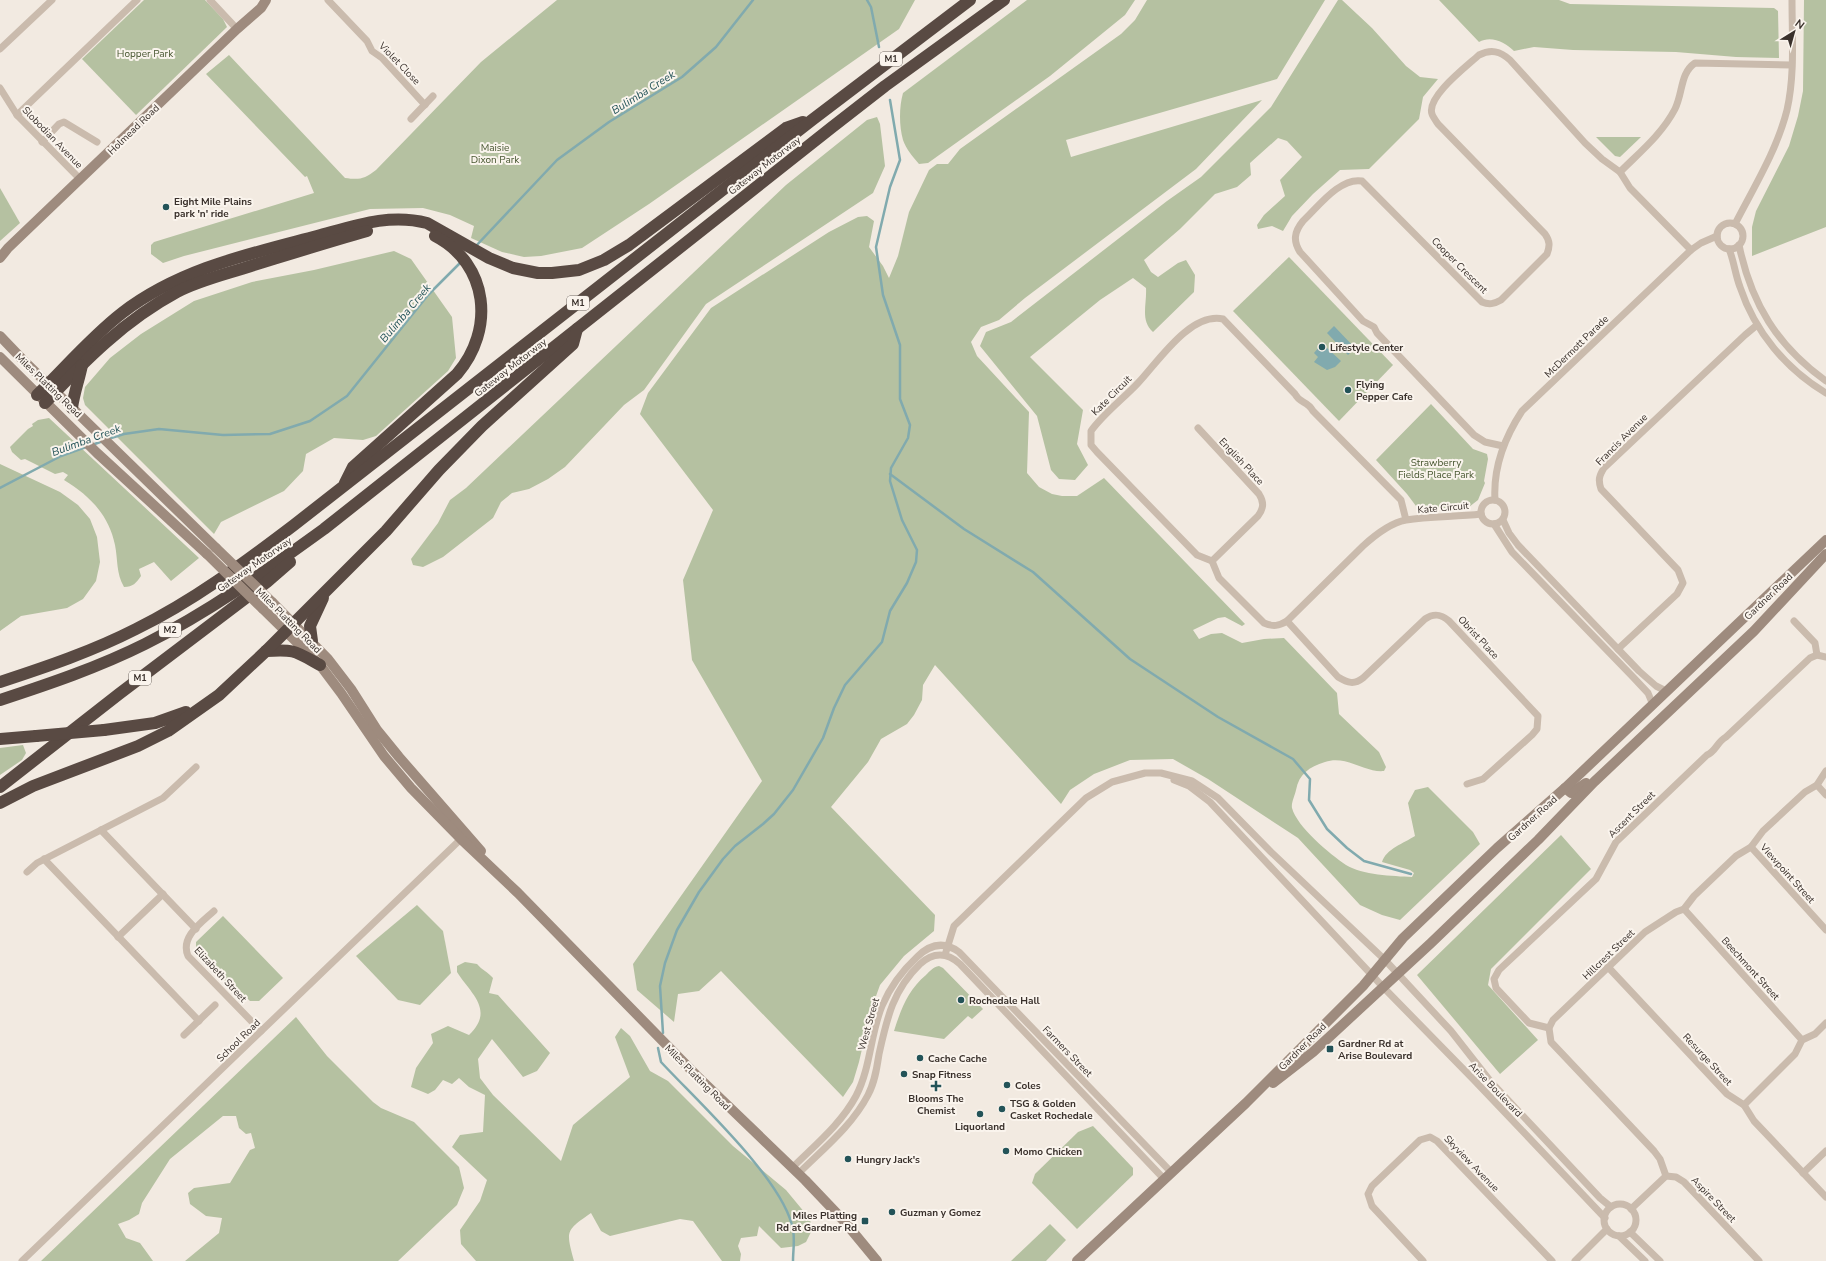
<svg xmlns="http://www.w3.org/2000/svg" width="1826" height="1261" font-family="'Nunito Sans',sans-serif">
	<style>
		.green { fill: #b5c1a1 }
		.water { fill: #81aaae }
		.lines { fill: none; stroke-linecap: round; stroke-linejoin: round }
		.stream { stroke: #81aaae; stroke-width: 2.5 }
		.street { stroke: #cabbad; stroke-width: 7 }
		.secondary { stroke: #9e8b7e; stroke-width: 10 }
		.highway { stroke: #594a43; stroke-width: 12 }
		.secondary-bridge { stroke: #9e8b7e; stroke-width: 10 }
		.highway-bridge { stroke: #594a43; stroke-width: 12 }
		.poi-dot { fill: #235358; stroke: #faf4ed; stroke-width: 1.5 }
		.labels { text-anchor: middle; stroke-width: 4; stroke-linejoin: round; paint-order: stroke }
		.shield { fill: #faf4ed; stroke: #736b65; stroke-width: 1 }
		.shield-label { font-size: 9px; font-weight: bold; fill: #39302b }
		.park-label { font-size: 10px; fill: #475630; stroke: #faf4ed }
		.street-label { font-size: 10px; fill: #39302b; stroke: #faf4ed }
		.poi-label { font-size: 10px; font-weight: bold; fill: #39302b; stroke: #faf4ed; text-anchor: start }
		.water-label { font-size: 11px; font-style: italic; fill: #235358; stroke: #faf4ed }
	</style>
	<rect width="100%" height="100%" fill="#f2eae1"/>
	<g class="green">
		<polygon points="144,0 205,0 223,19 227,27 136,115 82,59"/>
		<path d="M557,0H915L899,29L649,204L582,248L541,256L524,257L502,252L471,238L474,226L450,215L423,208L370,209L184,256L163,263L151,254V245L154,242L314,193L307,176L305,177L206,74L229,55L345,178C360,180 364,179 376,170L481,62Z"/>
		<path d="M1027,0H1135L1125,15L1050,76L928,163L919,164C913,157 906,149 903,140C899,126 899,107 903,93Z"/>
		<path d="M1147,0H1325L1277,79L1066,140L1071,157L1262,100L1196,169L1025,298L999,320L981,327L971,342L977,356L1029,412L1027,473L1039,487L1052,494L1062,496H1077L1104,478L1245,624L1242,626L1225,617L1218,618L1193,630L1199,639L1211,634L1222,633L1242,643L1264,639L1284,638L1337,693L1339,714L1379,752L1386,767L1384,771C1365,773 1347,755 1325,762C1309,767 1299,774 1296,790C1295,795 1291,803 1292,808C1297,827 1330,854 1346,865C1362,875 1393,876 1412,877L1414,873L1410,870L1382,862C1386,849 1404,843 1415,836L1408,803L1415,790L1428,787L1473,832L1480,844L1400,920L1382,915L1360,905L1298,838L1208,779L1173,759L1130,760L1094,774L1070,790L1061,804L935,665L923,685L922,700L914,715L907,724L881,739L868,762L831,807L935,915L934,931L904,956L880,985L871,1010L859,1062L853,1082L843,1097L721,971L699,991L678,994L674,1022L637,990L633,964L762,781L692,660L683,580L713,510L640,414L648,393L711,308L829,232L858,217L867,216L874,221L869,247L883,266L889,278L898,256L909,212L929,170L937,164H948L960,149L1121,34L1135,20Z"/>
		<path d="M1338,0H1342L1372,28L1406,66L1420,77L1438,79L1423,97L1419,119L1369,169L1340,170L1313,194L1292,216L1283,231L1272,226L1258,229L1257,225L1264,215L1285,196L1280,180L1302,157L1287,141L1278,138L1250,163L1251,175L1237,187L1215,194L1180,229L1144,260L1151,272L1158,277L1178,263L1186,260L1195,275L1194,292L1153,332C1140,320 1147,305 1146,288L1133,278L1100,300L1030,357L1083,410L1077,444L1088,465L1075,480L1059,479L1051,470L1037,416L980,346L986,332L1011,322L1167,201L1201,177L1271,107Z"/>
		<path d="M1439,0H1559L1570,4L1774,8L1778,11L1779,58L1736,57L1676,52L1573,50L1534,47L1514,51C1505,42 1491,35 1479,42Z"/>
		<polygon points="1804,0 1826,0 1826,227 1752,256 1752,227 1756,211 1789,146 1798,116 1803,91"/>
		<polygon points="877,117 880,124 885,166 873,193 706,304 644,390 624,405 565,467 548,479 529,489 512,493 501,502 493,518 443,557 423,567 413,565 411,559 438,523 450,500 466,488 786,185 867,120"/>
		<polygon points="1596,137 1641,137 1620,157 1615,156"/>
		<polygon points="0,188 20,223 0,241"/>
		<polygon points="394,251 411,259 452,317 456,358 448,371 376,436 363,440 334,438 306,454 303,471 284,491 221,522 214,534 85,405 83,398 85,387 110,358 141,334 194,301 252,282 314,270"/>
		<polygon points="1289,257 1393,365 1339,421 1233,311"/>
		<polygon points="1431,404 1473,449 1487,454 1488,459 1484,481 1485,483 1478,500 1469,507 1419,510 1407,494 1376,460"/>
		<path d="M49,418L199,558L171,581L154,562L139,569L141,576C136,583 133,587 124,587C116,573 118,560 115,545C109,515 89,495 64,480L68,475L63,472L55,474L25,459L21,460L12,452L10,447L28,429L33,426L32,424L38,420Z"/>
		<polygon points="0,464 60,492 78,505 90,519 97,537 100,562 96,581 83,599 67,608 21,616 0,631"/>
		<polygon points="23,745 26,753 22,760 0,775 0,748"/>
		<polygon points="1561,835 1591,869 1491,969 1488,985 1538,1040 1500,1074 1417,975"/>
		<polygon points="417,905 443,931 451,973 420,1005 398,1000 356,956"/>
		<polygon points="223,916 283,978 259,1001 250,1001 241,992 229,985 196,952 196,942"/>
		<path d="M465,962L477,964C482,970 488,972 493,978L489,993L498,995L550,1053L537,1071L523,1077L492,1039L478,1059L480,1078L493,1095L561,1161L573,1125L630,1077L615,1037L621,1028L630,1036L650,1071L668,1081L733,1146L786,1190L810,1219L812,1230L806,1242L798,1246L781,1248L759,1226L757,1236L741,1238L738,1246L741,1254L740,1261H722L693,1221L680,1219L610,1236L601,1231L591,1213C565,1231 566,1231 574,1261H476L461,1244L460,1230L480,1201L487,1180L452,1147L460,1135L483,1132L485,1095L469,1087L459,1078L452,1084L443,1080L435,1090L428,1094L411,1087L416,1068L433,1043L431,1034L448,1026L469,1035C495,1010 471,994 457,972V966Z"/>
		<path d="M939,966L943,968L983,1009L972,1019L968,1016L944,1039L894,1031C901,1009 908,990 926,975C930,971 933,967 939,966Z"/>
		<polygon points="296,1017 327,1056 373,1102 381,1108 414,1122 459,1167 464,1188 457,1205 398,1261 185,1261 219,1233 222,1218 206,1216 190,1204 188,1193 194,1188 230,1183 250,1150 255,1148 251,1133 246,1134 239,1128 236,1116 223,1116 170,1159 142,1203 139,1214 129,1220 118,1224 126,1238 140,1243 153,1261 41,1261"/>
		<polygon points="1093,1126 1133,1168 1133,1175 1077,1229 1032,1183 1035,1174 1078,1132"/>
		<polygon points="1050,1224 1066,1240 1046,1261 1011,1261"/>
	</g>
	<g class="water">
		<polygon points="1334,326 1355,348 1348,355 1327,333"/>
		<polygon points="1319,347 1322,350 1326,347 1341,361 1335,367 1327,370 1314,362 1318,357 1314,353"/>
	</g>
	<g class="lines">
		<g class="stream">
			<polyline points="867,0 871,7 879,47"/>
			<polyline points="475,247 557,160 609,122 682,77 716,47 753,0"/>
			<polyline points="108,439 124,434 159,429 223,435 270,434 310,421 347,396 428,295 461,262"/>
			<polyline points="92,445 103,441"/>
			<polyline points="890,474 964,529 1033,572 1130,659 1218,717 1293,759 1310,779 1309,800 1327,829 1347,848 1364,861 1411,874"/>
			<polyline points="0,488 61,456 86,447"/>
			<polyline points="663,1033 660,986 665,963 677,930 699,892 723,859 735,846 763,824 774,814 793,790 823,738 834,708 845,685 882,642 890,611 907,583 916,562 917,550 902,520 890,481 891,468 908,438 910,425 900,399 900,345 883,295 876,247 890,187 900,160 890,100"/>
			<path d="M658,1048L661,1062C696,1100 785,1181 793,1230C795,1240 793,1251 793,1261"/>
		</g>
		<g class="street">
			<polyline points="210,0 237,29"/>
			<polyline points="328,0 367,41 372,51 382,58 425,105"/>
			<polyline points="0,49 52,0"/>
			<polyline points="0,88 17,115 80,179"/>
			<polyline points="17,115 137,0"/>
			<polyline points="411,119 433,96"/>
			<polyline points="42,142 59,124 64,122 97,142"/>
			<path d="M1620,172C1640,152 1662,134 1675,109C1683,93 1680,73 1695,63L1791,65"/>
			<circle cx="1730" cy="236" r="13"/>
			<path d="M1735,224C1754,187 1777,150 1787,110C1795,75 1792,36 1792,0"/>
			<path d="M1739,245C1751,303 1777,346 1826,381"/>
			<path d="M1729,249C1734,261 1735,274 1740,287C1755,332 1786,369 1826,393"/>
			<path d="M1198,428L1259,494C1264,502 1264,508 1258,516L1212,561"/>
			<path d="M1503,446L1485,442L1474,435L1377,333L1374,327L1363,321L1300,252C1293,241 1294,232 1303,221C1318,207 1340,177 1362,181L1482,302C1489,305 1494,304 1501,300L1547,254C1550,246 1550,241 1545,234L1438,124C1436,121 1433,117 1432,114C1426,97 1467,66 1479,55C1491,49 1500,51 1510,60L1585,143L1602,159L1620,172L1630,188L1691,250"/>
			<path d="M1495,500C1493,468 1505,437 1522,411L1691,250L1701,243L1717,236"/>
			<circle cx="1493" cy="512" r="12"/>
			<path d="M1406,520L1401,500L1313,411C1307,400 1300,404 1295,394L1223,319C1190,312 1158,362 1138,383C1123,399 1104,413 1091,431V445L1097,452L1197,555L1212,561L1219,578L1264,623C1273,627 1279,626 1287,621L1363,546C1375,535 1390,523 1406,520C1430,516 1456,517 1481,514"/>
			<polyline points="1503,520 1509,533 1518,545 1639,671 1656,686 1666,691"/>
			<polyline points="1494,524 1512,552 1633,677 1648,693 1653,705"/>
			<path d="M1287,621L1338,677C1348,683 1354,685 1363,678L1425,619C1434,613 1441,614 1449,621L1538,716L1537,729L1532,735L1483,779L1467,784"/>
			<polyline points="1794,621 1815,643 1817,655"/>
			<path d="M1618,649L1677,594L1683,583L1678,570L1601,489C1598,480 1599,476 1604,468L1745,335L1757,325"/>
			<polyline points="1174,780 1189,786 1210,802 1384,988 1474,1080 1605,1218"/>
			<polyline points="1817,785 1826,795"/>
			<polyline points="101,830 196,929"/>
			<polyline points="1751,847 1826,930"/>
			<polyline points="44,859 199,1021"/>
			<polyline points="27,872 37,863 163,798 196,767"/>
			<polyline points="1684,909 1802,1040"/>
			<path d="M214,911C201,923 180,937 188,956L261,1031"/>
			<polyline points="118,937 163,894"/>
			<polyline points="945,955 954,926 1086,798 1112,782 1145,773 1161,773 1192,781 1218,798 1271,852 1385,960 1451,1031 1491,1082 1600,1198 1611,1207"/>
			<polyline points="1608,967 1727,1094 1744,1105 1754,1121 1826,1197"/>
			<path d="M1549,1028L1529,1023L1496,988L1494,979L1499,970L1596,879L1616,842L1707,755C1716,751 1717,742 1726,737L1810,658L1817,655L1826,657"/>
			<polyline points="184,1035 215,1005"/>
			<polyline points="1744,1105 1795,1054 1802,1040 1815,1034 1826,1023"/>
			<path d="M792,1168C814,1146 841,1124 856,1096C871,1067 870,1035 882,1006C890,987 902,971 917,957C930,944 944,941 959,952L1172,1173"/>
			<polyline points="1803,1173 1826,1151"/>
			<path d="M798,1174C823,1149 852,1126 868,1095C875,1082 877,1067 879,1054C887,1018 893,990 920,964C933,952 947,952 960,964L1165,1180"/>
			<polyline points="1666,1176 1660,1159 1654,1151 1551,1042 1549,1028 1553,1020 1645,932 1676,912 1684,909 1694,896 1736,856 1751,847 1763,831 1805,792 1817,785 1826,771"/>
			<circle cx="1620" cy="1220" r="16"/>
			<polyline points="1631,1209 1666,1176 1676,1177 1684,1182 1759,1261"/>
			<polyline points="1630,1232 1660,1261"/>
			<polyline points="1619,1236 1645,1261"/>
			<polyline points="22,1261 464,836"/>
			<polyline points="1423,1261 1372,1206 1368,1194 1372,1186 1420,1140 1430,1137 1437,1141 1552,1261"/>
			<polyline points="1575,1261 1607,1229"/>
		</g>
		<g class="secondary">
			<polyline points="0,258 8,248 237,29 261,8 266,0"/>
			<polyline points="0,336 22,359 216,548"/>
			<polyline points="0,357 97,453 207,554"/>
			<polyline points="272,602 328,659 351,689 377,730 399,757 481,851"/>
			<polyline points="263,609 320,665 341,693 384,756 411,788 461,839 518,893 696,1075 805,1180 844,1221 877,1261"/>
			<polyline points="1565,788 1571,793 1586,783"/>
			<polyline points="1273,1083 1313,1052 1431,943 1538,840 1594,782 1754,631 1826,554"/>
			<polyline points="1077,1261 1246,1103 1363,986 1403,938 1497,848 1565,788 1826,540"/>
		</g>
		<g class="highway">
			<path d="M37,395C65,368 91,337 122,313C179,269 249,254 317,236C354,226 389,213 427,223L489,258L513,268L538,273H552L579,270L604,260L629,245L786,128L803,122"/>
			<path d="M45,403C85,360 125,320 177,292C200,280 227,274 251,266C290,254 328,242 367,231"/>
			<path d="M72,408C74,393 79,380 82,365"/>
			<path d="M345,483L353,467L457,374C495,330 489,264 435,236"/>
			<polyline points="312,641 310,626 323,598"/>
			<path d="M266,651C295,649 295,651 320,665"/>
			<path d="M0,682C46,667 93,651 136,629C193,601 244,563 294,525L812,120L970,0"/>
			<path d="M0,700C49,684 99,667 145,644C209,612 266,571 324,529L831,128L885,86L1004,0"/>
			<polyline points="104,730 155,723 186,712"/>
			<polyline points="0,739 36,736"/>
			<polyline points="0,787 119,694 267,582 290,562"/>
			<polyline points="0,803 33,786 138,746 168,731 219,695 266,651 386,531 439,470 482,426 573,344 577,329"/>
		</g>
		<g class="secondary-bridge">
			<polyline points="216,548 272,602"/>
			<polyline points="207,554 263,609"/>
		</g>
		<polyline class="highway-bridge" points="36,736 104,730"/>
	</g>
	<g class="poi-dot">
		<circle cx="166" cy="207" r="4"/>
		<circle cx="1322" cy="347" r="4"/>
		<circle cx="1348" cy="390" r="4"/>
		<circle cx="961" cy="1000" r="4"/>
		<rect x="1326" y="1045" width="8" height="8" rx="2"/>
		<circle cx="920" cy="1058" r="4"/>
		<circle cx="904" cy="1074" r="4"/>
		<circle cx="1007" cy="1085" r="4"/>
		<path d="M934 1080h4v4h4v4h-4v4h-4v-4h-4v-4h4z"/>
		<circle cx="1002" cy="1109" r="4"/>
		<circle cx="980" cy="1114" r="4"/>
		<circle cx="1006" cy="1151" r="4"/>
		<circle cx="848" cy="1159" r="4"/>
		<circle cx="892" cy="1212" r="4"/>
		<rect x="861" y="1217" width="8" height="8" rx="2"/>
	</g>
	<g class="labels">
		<g class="shield">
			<rect x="880" y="52" width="22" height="14" rx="3"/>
			<rect x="567" y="296" width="22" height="14" rx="3"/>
			<rect x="159" y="623" width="22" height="14" rx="3"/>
			<rect x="129" y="671" width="22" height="14" rx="3"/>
		</g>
		<g class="shield-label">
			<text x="891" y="62">M1</text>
			<text x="578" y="306">M1</text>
			<text x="170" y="633">M2</text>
			<text x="140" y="681">M1</text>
		</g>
		<g class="park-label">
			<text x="145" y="57">Hopper Park</text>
			<text x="495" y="151">Maisie<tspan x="495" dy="12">Dixon Park</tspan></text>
			<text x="1436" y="466">Strawberry<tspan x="1436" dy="12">Fields Place Park</tspan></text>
		</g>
		<g class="street-label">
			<text transform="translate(400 63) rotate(46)" y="4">Violet Close</text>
			<text transform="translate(133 129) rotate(-44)" y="4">Holmead Road</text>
			<text transform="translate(53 137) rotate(46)" y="4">Slobodian Avenue</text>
			<text transform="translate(764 165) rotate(-38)" y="4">Gateway Motorway</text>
			<text transform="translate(1460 265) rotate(45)" y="4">Cooper Crescent</text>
			<text transform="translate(1576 346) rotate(-44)" y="4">McDermott Parade</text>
			<text transform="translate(510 367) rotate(-38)" y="4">Gateway Motorway</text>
			<text transform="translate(49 385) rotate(44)" y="4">Miles Platting Road</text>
			<text transform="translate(1111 395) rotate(-45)" y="4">Kate Circuit</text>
			<text transform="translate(1621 439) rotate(-45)" y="4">Francis Avenue</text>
			<text transform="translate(1242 461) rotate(47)" y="4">English Place</text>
			<text transform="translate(1443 507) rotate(-5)" y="4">Kate Circuit</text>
			<text transform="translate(254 564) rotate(-35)" y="4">Gateway Motorway</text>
			<text transform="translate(1768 596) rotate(-44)" y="4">Gardner Road</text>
			<text transform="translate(289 620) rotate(45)" y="4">Miles Platting Road</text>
			<text transform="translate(1479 637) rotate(47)" y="4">Obrist Place</text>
			<text transform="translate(1631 814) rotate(-45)" y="4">Ascent Street</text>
			<text transform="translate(1532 818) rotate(-42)" y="4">Gardner Road</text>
			<text transform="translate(1788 873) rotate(48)" y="4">Viewpoint Street</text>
			<text transform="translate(1608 954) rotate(-44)" y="4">Hillcrest Street</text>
			<text transform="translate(1751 968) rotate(48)" y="4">Beechmont Street</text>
			<text transform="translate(221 974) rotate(47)" y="4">Elizabeth Street</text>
			<text transform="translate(868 1024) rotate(-74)" y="4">West Street</text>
			<text transform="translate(238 1040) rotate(-44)" y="4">School Road</text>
			<text transform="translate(1302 1046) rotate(-45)" y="4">Gardner Road</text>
			<text transform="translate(1068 1051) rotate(46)" y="4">Farmers Street</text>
			<text transform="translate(1708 1059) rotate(47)" y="4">Resurge Street</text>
			<text transform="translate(698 1077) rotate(45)" y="4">Miles Platting Road</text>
			<text transform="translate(1496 1089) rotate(46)" y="4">Arise Boulevard</text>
			<text transform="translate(1472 1163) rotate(46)" y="4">Skyview Avenue</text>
			<text transform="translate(1714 1199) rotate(46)" y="4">Aspire Street</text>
		</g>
		<g class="poi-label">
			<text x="174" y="205">Eight Mile Plains<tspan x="174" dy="12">park 'n' ride</tspan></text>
			<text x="1330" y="351">Lifestyle Center</text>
			<text x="1356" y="388">Flying<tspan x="1356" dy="12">Pepper Cafe</tspan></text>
			<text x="969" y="1004">Rochedale Hall</text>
			<text x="1338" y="1047">Gardner Rd at<tspan x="1338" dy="12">Arise Boulevard</tspan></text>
			<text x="928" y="1062">Cache Cache</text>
			<text x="912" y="1078">Snap Fitness</text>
			<text x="1015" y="1089">Coles</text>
			<text x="936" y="1102" text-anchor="middle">Blooms The<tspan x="936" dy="12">Chemist</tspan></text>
			<text x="1010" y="1107">TSG &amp; Golden<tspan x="1010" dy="12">Casket Rochedale</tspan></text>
			<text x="980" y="1130" text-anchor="middle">Liquorland</text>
			<text x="1014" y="1155">Momo Chicken</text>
			<text x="856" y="1163">Hungry Jack's</text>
			<text x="900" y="1216">Guzman y Gomez</text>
			<text x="857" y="1219" text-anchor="end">Miles Platting<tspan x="857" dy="12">Rd at Gardner Rd</tspan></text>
		</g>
		<g class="water-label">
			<text transform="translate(643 92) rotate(-32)" y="4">Bulimba Creek</text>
			<text transform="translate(405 313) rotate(-50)" y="4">Bulimba Creek</text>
			<text transform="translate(86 440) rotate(-20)" y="4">Bulimba Creek</text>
		</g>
	</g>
	<g transform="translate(1794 32) rotate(37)" stroke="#faf4ed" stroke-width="3" paint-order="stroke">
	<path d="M0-3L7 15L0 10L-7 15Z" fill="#39302b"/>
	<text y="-6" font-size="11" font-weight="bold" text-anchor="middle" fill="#39302b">N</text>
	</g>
</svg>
